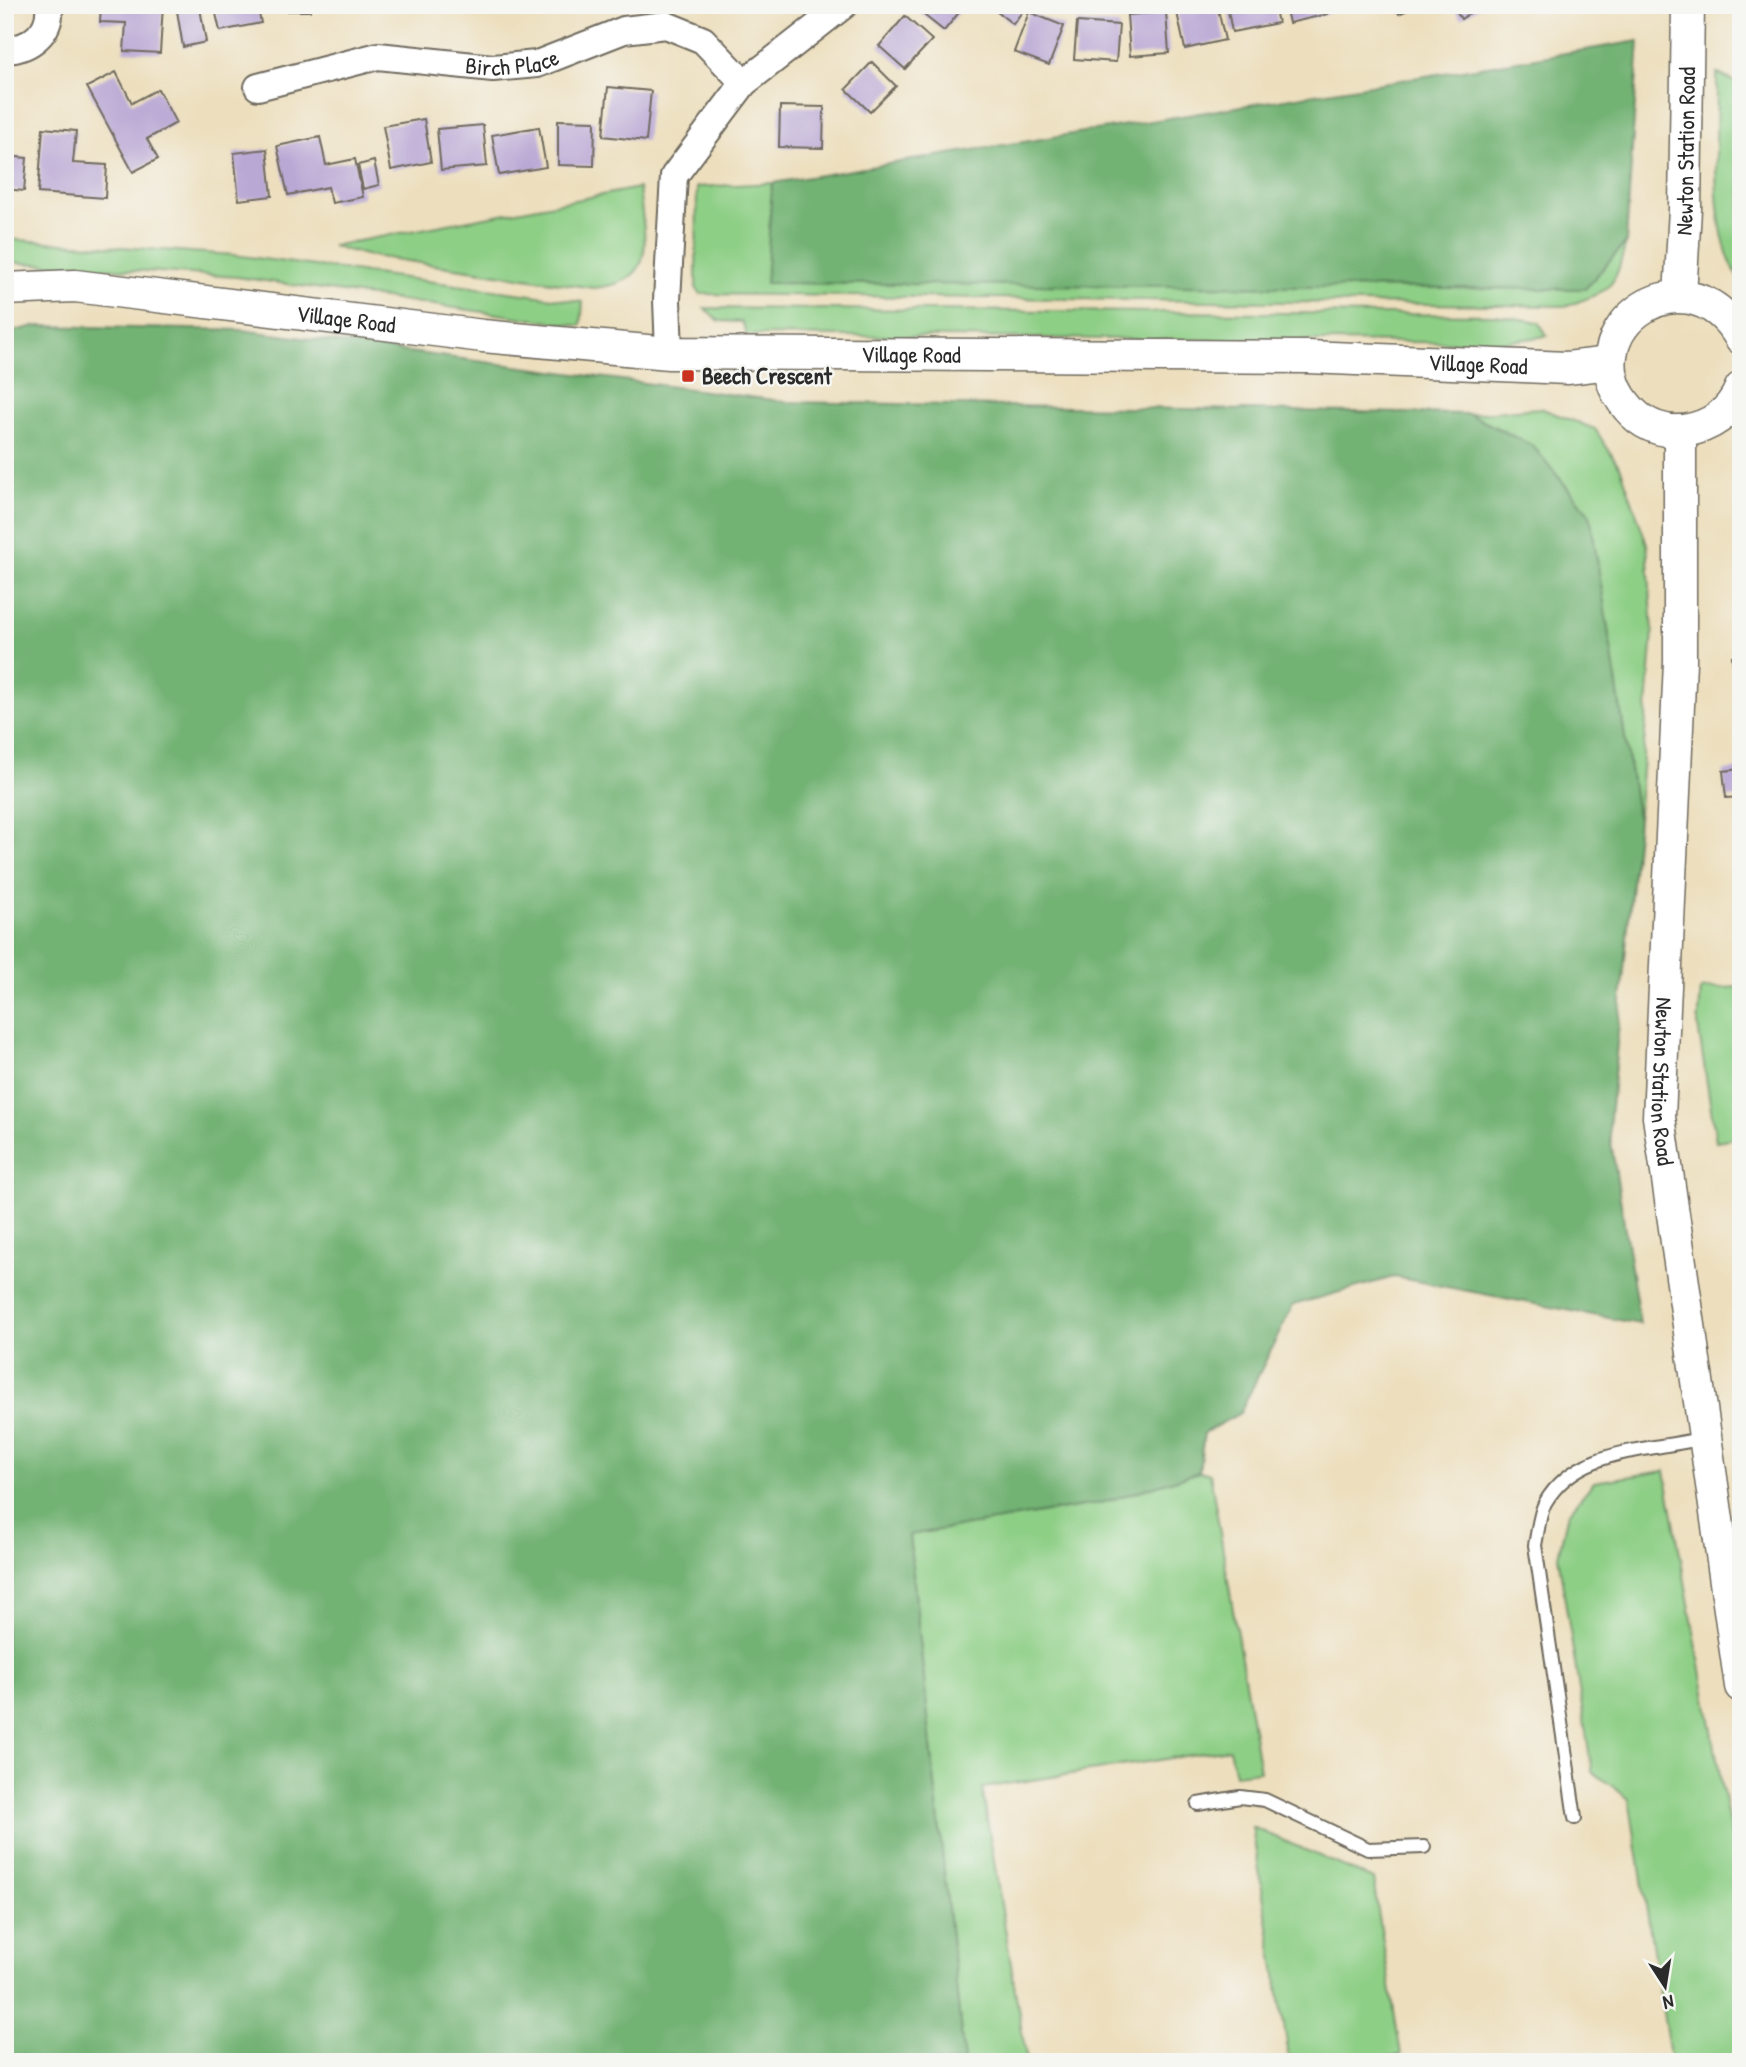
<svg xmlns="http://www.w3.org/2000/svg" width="1746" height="2067" font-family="'Patrick Hand',sans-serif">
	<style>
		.green { fill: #8ecf86; stroke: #5c7d58; stroke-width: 2 }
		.forest { fill: #72b273; stroke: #4e6e4f; stroke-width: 2 }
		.building { fill: #b9a7d4 }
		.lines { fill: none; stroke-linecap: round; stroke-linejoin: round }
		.service-casing { stroke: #6f6a5e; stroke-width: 16 }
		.minor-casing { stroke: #6f6a5e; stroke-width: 30 }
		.tertiary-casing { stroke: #6f6a5e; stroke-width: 35 }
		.service { stroke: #fff; stroke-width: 12 }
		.minor { stroke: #fff; stroke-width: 26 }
		.tertiary { stroke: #fff; stroke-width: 32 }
		.poi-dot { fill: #c8321e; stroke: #f6f6f2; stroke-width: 2.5 }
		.labels { text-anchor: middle; stroke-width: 5; stroke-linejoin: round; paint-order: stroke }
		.street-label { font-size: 23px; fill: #2b2b2b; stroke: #f6f6f2 }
		.poi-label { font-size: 23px; font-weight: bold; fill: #2b2b2b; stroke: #f6f6f2; text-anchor: start }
	</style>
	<rect width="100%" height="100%" fill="#f6f6f2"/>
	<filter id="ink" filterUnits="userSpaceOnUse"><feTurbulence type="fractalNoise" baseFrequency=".0143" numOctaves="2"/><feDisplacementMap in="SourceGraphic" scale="14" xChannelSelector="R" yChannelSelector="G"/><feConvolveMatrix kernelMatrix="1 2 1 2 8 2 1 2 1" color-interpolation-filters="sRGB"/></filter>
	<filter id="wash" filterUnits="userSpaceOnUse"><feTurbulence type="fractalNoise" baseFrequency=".00686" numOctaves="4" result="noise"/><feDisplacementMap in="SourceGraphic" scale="28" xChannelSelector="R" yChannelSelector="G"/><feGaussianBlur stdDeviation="1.57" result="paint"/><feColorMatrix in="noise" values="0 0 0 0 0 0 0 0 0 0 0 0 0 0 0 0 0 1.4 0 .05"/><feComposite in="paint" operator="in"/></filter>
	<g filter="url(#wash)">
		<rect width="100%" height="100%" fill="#eddfbe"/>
		<g class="green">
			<path d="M1717,73L1741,85L1738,119L1741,120V282C1706,232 1718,133 1717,73Z"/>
			<path d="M772,183L767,283L1585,289L1626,242C1614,289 1614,289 1567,306L701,294L696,288L697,187Z"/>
			<path d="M639,188C644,239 661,282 594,288L365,255L332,246Z"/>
			<polygon points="5,239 234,255 583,302 581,326 237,277 5,262"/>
			<polygon points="704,308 1495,315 1539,322 1547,336 1498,343 747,335 742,322 719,321"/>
			<polygon points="1540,408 1595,429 1621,469 1647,544 1653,632 1638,820 1590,515 1533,446 1469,414"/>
			<polygon points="1741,987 1741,1137 1716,1141 1698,1026 1701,989"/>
			<polygon points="1665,1471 1741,1891 1741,2062 1671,2062 1629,1799 1592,1771 1558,1556 1568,1513 1594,1482"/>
			<polygon points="1199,1472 1210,1473 1260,1771 1235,1774 1229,1749 982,1788 1027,2062 964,2062 909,1535 1101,1503"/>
			<polygon points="1252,1827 1373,1879 1401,2055 1348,2062 1290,2062"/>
		</g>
		<g class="forest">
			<polygon points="1639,41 1626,242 1585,289 766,283 772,183"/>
			<polygon points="35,326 242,330 788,402 1469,414 1533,446 1590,515 1638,820 1609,1129 1640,1324 1394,1277 1293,1305 1240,1413 1204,1433 1199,1472 1101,1503 909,1535 964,2062 5,2062 5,333"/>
		</g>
		<g id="blocks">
			<g class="building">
				<polygon points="101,5 163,5 160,53 124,51 126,23 100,22"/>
				<polygon points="214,5 257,5 261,23 220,31"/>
				<rect x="271" y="5" width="39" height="6"/>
				<polygon points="918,5 965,5 944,31 915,8"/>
				<polygon points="994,5 1027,5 1013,24 992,8"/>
				<polygon points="1191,5 1217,5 1225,40 1185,49 1176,8"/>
				<polygon points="1227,5 1274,5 1278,23 1232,32"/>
				<polygon points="1285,5 1326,5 1328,14 1289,23"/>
				<polygon points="1338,5 1362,5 1362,6 1339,12"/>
				<polygon points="1395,5 1419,5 1399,14"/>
				<polygon points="1452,5 1482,5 1461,19"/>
				<polygon points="200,8 206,42 183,47 177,11"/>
				<polygon points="1029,12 1064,26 1049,65 1014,52"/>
				<polygon points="1166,12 1169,53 1130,56 1127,15"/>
				<polygon points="905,16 932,40 905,69 879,46"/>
				<polygon points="1077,22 1119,25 1116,62 1074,59"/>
				<polygon points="872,62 896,86 870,112 846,89"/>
				<polygon points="116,72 132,103 158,89 176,123 147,139 158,159 133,172 87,87"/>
				<polygon points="608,87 651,91 646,141 603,136"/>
				<polygon points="780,106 824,107 823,148 779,147"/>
				<polygon points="424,119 431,162 391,170 383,126"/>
				<polygon points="558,120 595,121 594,166 558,165"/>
				<polygon points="483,125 487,166 441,170 437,129"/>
				<polygon points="539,127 546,167 499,175 492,135"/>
				<polygon points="43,128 76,131 73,163 107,165 105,198 38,193"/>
				<polygon points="320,137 326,165 355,159 363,197 332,203 328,187 288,195 277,146"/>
				<polygon points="267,149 272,196 239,200 234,153"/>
				<polygon points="5,156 27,158 24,191 5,189"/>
				<polygon points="374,161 379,185 363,189 358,165"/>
				<polygon points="1741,655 1741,725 1739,725 1732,656"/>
				<polygon points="1741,769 1741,797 1726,798 1723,771"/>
			</g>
		</g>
	</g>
	<g filter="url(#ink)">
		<use href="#blocks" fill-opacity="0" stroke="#6f6a5e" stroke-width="2"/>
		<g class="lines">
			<defs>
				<g id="service">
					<polyline points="1198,1804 1240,1797 1265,1800 1368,1849 1424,1847"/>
					<path d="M1575,1818L1535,1545C1538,1532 1539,1514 1545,1503C1577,1447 1648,1452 1703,1438"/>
				</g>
				<g id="minor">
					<path d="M5,50C30,49 52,32 49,5"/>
					<path id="s1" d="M258,87L378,56L493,68L537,64L624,30L666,25L703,40L744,83"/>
					<polyline points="669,353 667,300 674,176 744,83 844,5"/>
				</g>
				<g id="tertiary">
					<path id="s2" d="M5,289L75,286L483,336L669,353L1308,357L1567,368L1610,363"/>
					<path id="s3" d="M1680,296L1685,209L1688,5"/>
					<path d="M1741,338C1682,239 1559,341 1634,414C1646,426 1667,433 1684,431C1710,427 1731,413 1741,388"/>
					<path id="s4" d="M1680,431V662L1659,1117L1741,1686"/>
				</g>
			</defs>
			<use href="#service" class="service-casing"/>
			<use href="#minor" class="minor-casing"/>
			<use href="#tertiary" class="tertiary-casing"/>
			<use href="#service" class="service"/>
			<use href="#minor" class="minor"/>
			<use href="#tertiary" class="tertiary"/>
		</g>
	</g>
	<rect class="poi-dot" x="681" y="369" width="14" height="14" rx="3.5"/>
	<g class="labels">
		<g class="street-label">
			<text dy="8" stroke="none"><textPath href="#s1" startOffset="259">Birch Place</textPath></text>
			<text dy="8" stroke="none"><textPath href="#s3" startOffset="145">Newton Station Road</textPath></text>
			<text dy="8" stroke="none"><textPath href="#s2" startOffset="343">Village Road</textPath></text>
			<text dy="8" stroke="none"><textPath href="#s2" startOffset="910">Village Road</textPath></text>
			<text dy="8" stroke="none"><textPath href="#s2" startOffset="1477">Village Road</textPath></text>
			<text dy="8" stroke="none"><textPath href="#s4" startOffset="651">Newton Station Road</textPath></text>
		</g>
		<g class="poi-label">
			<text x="702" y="384">Beech Crescent</text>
		</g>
	</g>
	<rect width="1746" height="2067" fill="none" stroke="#f6f6f2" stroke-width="28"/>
	<g transform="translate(1665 1986) rotate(168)" stroke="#f6f6f2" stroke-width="5" paint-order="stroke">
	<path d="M0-5L12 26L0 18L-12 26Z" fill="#2b2b2b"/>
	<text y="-10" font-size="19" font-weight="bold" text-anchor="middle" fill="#2b2b2b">N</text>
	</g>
</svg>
